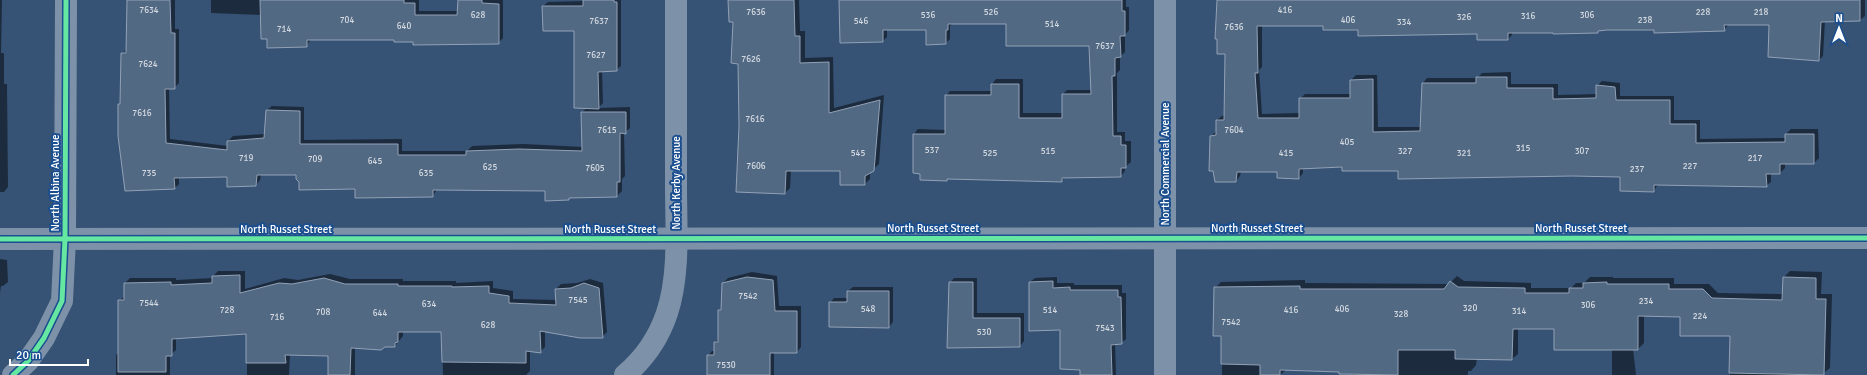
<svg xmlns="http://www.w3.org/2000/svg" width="1867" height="375" font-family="Signika,sans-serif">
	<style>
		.shadow { fill: #0007 }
		.building { fill: #526984; stroke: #92a2b6 }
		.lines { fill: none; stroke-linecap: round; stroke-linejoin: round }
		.minor { stroke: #7d92a8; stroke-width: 22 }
		.cycleway-casing { stroke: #1b4f8f; stroke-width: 8 }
		.cycleway { stroke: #66e7a1; stroke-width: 5 }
		.labels { text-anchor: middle; stroke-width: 4; stroke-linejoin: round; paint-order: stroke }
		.number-label { font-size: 9px; fill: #d4dae0 }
		.street-label { font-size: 11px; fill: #fff; stroke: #1b4f8f }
	</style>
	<rect width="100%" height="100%" fill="#365274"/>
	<g class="shadow">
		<polygon points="0,0 2,0 1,53 4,53 4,84 7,84 8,187 4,192 0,192"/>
		<polygon points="128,0 175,0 175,29 179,29 179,83 174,88 169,88 170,139 228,146 228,141 233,136 265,134 267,110 272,106 304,107 304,140 402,139 402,151 467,151 472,146 524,144 583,147 582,112 587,108 575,30 543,6 548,2 621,0 621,66 616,70 602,71 603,103 598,108 630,107 630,128 624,133 625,176 622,179 622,191 617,196 571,197 568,199 546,190 437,189 433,196 300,182 297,174 261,174 260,180 256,185 228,176 179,177 179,184 175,188 119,104 121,102 122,54 127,49"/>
		<polygon points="211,0 419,0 419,11 458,11 459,0 503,0 503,38 498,43 395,39 311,39 306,46 268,38 261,15 211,13"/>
		<polygon points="729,0 799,0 800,31 805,31 805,58 833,57 834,108 884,95 879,164 870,172 870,179 865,184 841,170 791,170 790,188 785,193 740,126 739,63 734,21"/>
		<polygon points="840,0 1126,0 1126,7 1129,7 1129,30 1125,35 1125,52 1120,57 1120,70 1117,73 1117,132 1125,132 1125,141 1131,141 1131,162 1125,167 1125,171 1121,176 1066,177 1061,181 914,134 918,129 946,130 946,96 950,91 992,91 992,84 996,79 1023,79 1023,113 1063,113 1063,94 1067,90 1091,90 1090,45 1007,23 952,24 950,26 950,39 946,43 927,29 887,29 887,37 883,41"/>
		<polygon points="1218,0 1865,0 1865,16 1860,20 1825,21 1823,56 1819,60 1770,24 1729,24 1724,30 1600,30 1597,32 1512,32 1512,35 1508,39 1478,33 1359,29 1324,25 1262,25 1262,67 1259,70 1262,114 1300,113 1300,99 1305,94 1351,94 1351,80 1356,75 1377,75 1378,127 1421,127 1423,83 1427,78 1477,78 1482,73 1511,72 1511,84 1558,84 1558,95 1597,94 1597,86 1602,81 1620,83 1620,96 1674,96 1674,120 1700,120 1700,139 1786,138 1786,134 1791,129 1818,129 1819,158 1814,163 1785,163 1785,168 1780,173 1771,173 1771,182 1766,186 1658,184 1654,191 1621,176 1399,170 1343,166 1303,168 1303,173 1299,178 1278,171 1241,171 1240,176 1236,181 1211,136 1217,131 1217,120 1222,116 1225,115 1226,53"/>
		<polygon points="0,259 7,260 8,282 3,286 1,286 0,293"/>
		<polygon points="218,271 245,271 245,289 284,278 298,280 330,274 350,279 403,279 403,281 456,281 456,283 493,281 493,288 513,291 513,299 557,300 556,289 561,284 577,283 590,279 603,283 607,332 602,337 545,331 545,347 540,352 530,351 530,371 526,375 443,375 442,331 403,331 403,336 395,346 355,347 355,375 329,375 330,355 290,354 289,375 247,375 247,333 176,337 176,350 170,355 170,375 116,375 116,355 119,352 119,301 125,296 125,283 130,278 176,278 176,280 213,278 213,276"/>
		<polygon points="1790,271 1822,272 1821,294 1832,294 1830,368 1821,375 1730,375 1731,335 1681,316 1644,315 1644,343 1638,349 1633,349 1636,375 1612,375 1612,349 1555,328 1518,328 1518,354 1512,359 1477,358 1476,365 1471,371 1468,371 1468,375 1352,375 1352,374 1340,371 1286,370 1280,375 1222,375 1222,335 1215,288 1221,282 1305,280 1305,283 1449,284 1457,276 1464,281 1531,283 1531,288 1571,288 1576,283 1584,283 1590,277 1613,277 1613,278 1674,278 1674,284 1709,284 1718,293 1783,294 1784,277"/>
		<polygon points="752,272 777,276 779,306 801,306 801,347 797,352 774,352 774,375 708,375 708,356 712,351 715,351 715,342 719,339 719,311 722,307 723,283 728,278"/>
		<polygon points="1057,277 1057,283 1074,283 1074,285 1122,285 1122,293 1126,293 1126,339 1121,343 1115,343 1116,375 1081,375 1080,369 1061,329 1030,282 1035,278"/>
		<polygon points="954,278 977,278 977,313 1024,313 1024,341 1020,346 948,347 950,283"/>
		<polygon points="853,287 893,287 893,322 889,327 830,303 834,298 848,298 848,291"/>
	</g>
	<g class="building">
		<polygon points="127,0 170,0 171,33 175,33 175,89 165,89 166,143 227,150 227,141 264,138 266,110 300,111 300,144 398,144 398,155 466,155 466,151 519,149 582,151 581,112 626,112 626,134 620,133 620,182 617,182 617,197 569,198 569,200 545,201 545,191 433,190 433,197 355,198 355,189 299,190 299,182 296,179 296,175 257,175 256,186 227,187 227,177 174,178 175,189 125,191 118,136 118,104 120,104 121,53 126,53"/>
		<polygon points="260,0 404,0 404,3 415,3 415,15 457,15 458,0 482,0 482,3 499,4 499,44 413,45 413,42 394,42 394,40 307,40 307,47 267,48 267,39 261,39"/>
		<polygon points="583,0 614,0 614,2 617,2 617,71 598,72 599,109 574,108 574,31 543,31 542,6 583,6"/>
		<polygon points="728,0 794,0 795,36 800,36 800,63 829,62 829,113 880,100 874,171 865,176 865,185 840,185 840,171 786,171 785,194 736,192 739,126 738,64 731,63 733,22 729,22"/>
		<polygon points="839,0 1122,0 1122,11 1125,11 1125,36 1120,36 1121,57 1115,58 1115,76 1112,76 1113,136 1121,136 1121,145 1126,145 1126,168 1121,168 1121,177 1062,178 1062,182 947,179 947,181 920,180 920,174 913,173 913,134 945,134 945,95 991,95 991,84 1019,84 1019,118 1062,118 1062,94 1091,94 1089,46 1006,46 1006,24 948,24 948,30 946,30 946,44 926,45 926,30 883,30 883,42 840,43"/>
		<polygon points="1217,0 1860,0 1860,21 1821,22 1819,61 1768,57 1769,25 1724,25 1725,31 1654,33 1654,30 1607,30 1598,31 1598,33 1553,34 1553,33 1508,33 1508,40 1477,40 1477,34 1358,36 1358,30 1323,30 1323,26 1257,26 1258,73 1255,73 1258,118 1299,118 1299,98 1350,98 1350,80 1373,79 1373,132 1420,131 1422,83 1476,83 1476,77 1507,77 1507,88 1553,88 1553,99 1596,98 1596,85 1615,87 1616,100 1670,100 1670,124 1696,124 1696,143 1785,142 1785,134 1814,134 1814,164 1780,164 1780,174 1766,174 1767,187 1654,185 1654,192 1620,191 1620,177 1572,176 1398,179 1398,171 1342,171 1342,167 1299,169 1299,179 1277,178 1277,172 1237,172 1236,182 1215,182 1213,171 1209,171 1210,136 1216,135 1216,120 1224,120 1225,54 1217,54 1217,39 1215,39"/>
		<polygon points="240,275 240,293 279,283 292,284 324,278 345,284 398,284 398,286 452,286 452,287 489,286 489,293 509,296 509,303 556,305 555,289 571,288 584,283 599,288 603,338 580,338 540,331 541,353 526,351 526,363 442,362 441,332 398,332 398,342 395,343 395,347 385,347 381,350 351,348 350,375 328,375 328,356 285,355 286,363 246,363 246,334 172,339 172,356 166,356 166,372 118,372 118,300 124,300 124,283 171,282 171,285 212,283 212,276"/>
		<polygon points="747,277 773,280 775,311 797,311 797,353 770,353 770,375 707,375 707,355 714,355 714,342 718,342 718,310 721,310 722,283"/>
		<polygon points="1783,277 1816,278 1816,299 1826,299 1824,375 1729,373 1730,336 1680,336 1680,317 1638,316 1638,350 1554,350 1554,329 1513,329 1512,360 1455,359 1455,350 1398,350 1398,375 1339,374 1339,372 1280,370 1280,375 1260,375 1260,365 1221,364 1221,336 1213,336 1214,287 1300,286 1300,289 1444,289 1450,281 1458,287 1525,288 1525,293 1569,293 1569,288 1583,288 1583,283 1607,282 1607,284 1669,284 1669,289 1703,289 1712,298 1782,300"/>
		<polygon points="1053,281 1053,288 1070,287 1070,290 1118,290 1118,297 1121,297 1122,344 1111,345 1112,375 1080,375 1080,370 1060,369 1060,330 1029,331 1029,282"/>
		<polygon points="949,282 973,282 973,318 1020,318 1020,347 947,348"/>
		<polygon points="847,291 889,291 889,328 829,327 829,302 847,302"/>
	</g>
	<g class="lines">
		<g class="minor">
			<polyline points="0,239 1867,238"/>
			<polyline points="13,375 28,361 44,338 62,301 65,239 66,0"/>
			<path d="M625,375C645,358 659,337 667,313C680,274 676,226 676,186C676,124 676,62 676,0"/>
			<polyline points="1165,375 1165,0"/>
		</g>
		<defs>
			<g id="cycleway">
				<polyline points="0,239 1867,238"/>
				<polyline points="13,375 28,361 44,338 62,301 65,239 66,0"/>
			</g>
		</defs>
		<use href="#cycleway" class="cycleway-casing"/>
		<use href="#cycleway" class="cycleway"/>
	</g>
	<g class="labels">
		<g class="number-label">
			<text x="149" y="13">7634</text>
			<text x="1285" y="13">416</text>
			<text x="756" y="15">7636</text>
			<text x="991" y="15">526</text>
			<text x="1703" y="15">228</text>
			<text x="1761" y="15">218</text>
			<text x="478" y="18">628</text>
			<text x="928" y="18">536</text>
			<text x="1587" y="18">306</text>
			<text x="1528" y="19">316</text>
			<text x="1464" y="20">326</text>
			<text x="347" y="23">704</text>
			<text x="1348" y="23">406</text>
			<text x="1645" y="23">238</text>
			<text x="599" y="24">7637</text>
			<text x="861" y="24">546</text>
			<text x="1404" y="25">334</text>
			<text x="1052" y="27">514</text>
			<text x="404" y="29">640</text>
			<text x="1234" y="30">7636</text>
			<text x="284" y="32">714</text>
			<text x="1105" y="49">7637</text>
			<text x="596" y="58">7627</text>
			<text x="751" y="62">7626</text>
			<text x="148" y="67">7624</text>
			<text x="142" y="116">7616</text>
			<text x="755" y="122">7616</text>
			<text x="607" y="133">7615</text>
			<text x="1234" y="133">7604</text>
			<text x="1347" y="145">405</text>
			<text x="1523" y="151">315</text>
			<text x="932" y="153">537</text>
			<text x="1048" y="154">515</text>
			<text x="1405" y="154">327</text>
			<text x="1582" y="154">307</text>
			<text x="858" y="156">545</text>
			<text x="990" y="156">525</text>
			<text x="1286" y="156">415</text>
			<text x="1464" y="156">321</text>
			<text x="246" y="161">719</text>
			<text x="1755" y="161">217</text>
			<text x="315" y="162">709</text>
			<text x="375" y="164">645</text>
			<text x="756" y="169">7606</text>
			<text x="1690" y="169">227</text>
			<text x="490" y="170">625</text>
			<text x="595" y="171">7605</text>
			<text x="1637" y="172">237</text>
			<text x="149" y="176">735</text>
			<text x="426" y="176">635</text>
			<text x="748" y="299">7542</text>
			<text x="578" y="303">7545</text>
			<text x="1646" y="304">234</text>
			<text x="149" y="306">7544</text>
			<text x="429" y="307">634</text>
			<text x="1588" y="308">306</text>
			<text x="1470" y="311">320</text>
			<text x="868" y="312">548</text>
			<text x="1342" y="312">406</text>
			<text x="227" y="313">728</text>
			<text x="1050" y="313">514</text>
			<text x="1291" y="313">416</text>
			<text x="1519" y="314">314</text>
			<text x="323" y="315">708</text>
			<text x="380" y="316">644</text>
			<text x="1401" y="317">328</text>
			<text x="1700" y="319">224</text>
			<text x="277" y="320">716</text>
			<text x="1231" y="325">7542</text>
			<text x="488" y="328">628</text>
			<text x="1105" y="331">7543</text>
			<text x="984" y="335">530</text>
			<text x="726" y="368">7530</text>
		</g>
		<g class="street-label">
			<text transform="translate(1165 164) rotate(-90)" y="4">North Commercial Avenue</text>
			<text transform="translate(55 183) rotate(-90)" y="4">North Albina Avenue</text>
			<text transform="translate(676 183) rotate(-90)" y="4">North Kerby Avenue</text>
			<text x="933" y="232">North Russet Street</text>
			<text x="1257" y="232">North Russet Street</text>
			<text x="1581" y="232">North Russet Street</text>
			<text x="286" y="233">North Russet Street</text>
			<text x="610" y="233">North Russet Street</text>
		</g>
	</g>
	<g transform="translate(1839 28)" stroke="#1b4f8f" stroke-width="3" paint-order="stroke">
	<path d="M0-3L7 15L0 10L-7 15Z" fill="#ffffff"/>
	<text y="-6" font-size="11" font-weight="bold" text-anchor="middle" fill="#ffffff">N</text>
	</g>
	<path d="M10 359v6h78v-6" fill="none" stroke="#ffffff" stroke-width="2"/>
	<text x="16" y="359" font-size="12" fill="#ffffff" stroke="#1b4f8f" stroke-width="3" paint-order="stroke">20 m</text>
</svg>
